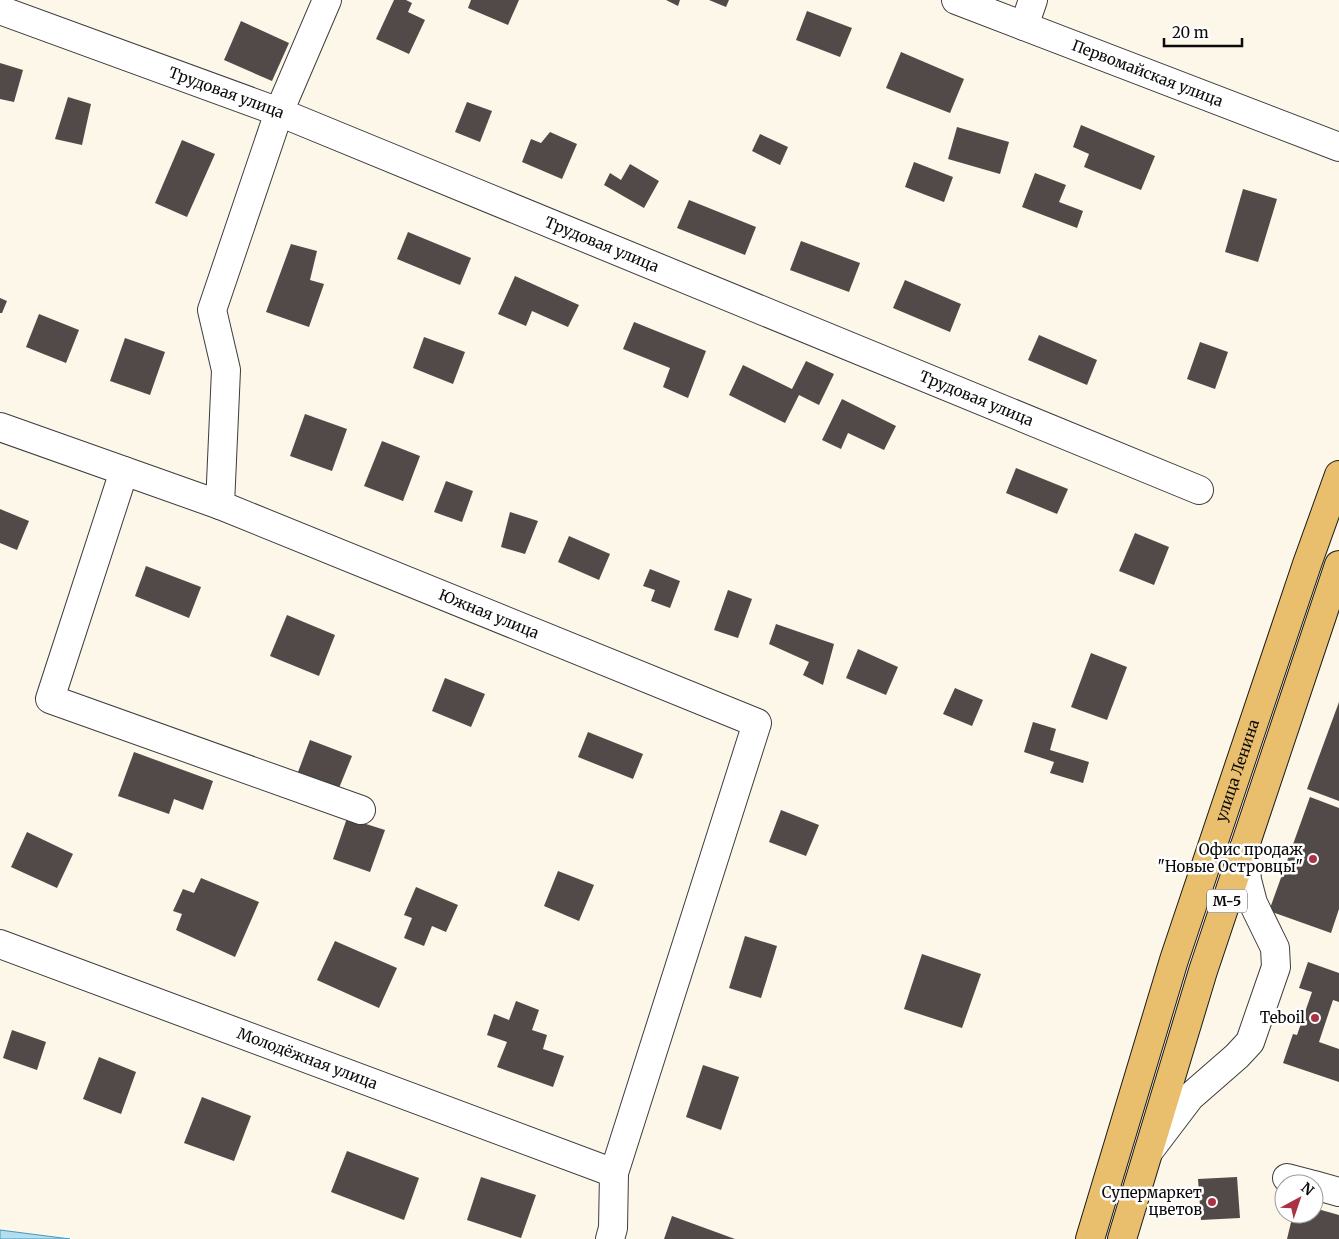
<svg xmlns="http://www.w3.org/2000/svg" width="1339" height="1239" font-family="Merriweather,serif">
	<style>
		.water { fill: #b4deee; stroke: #4398bd }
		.building { fill: #514a48 }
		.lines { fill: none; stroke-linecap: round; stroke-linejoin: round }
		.minor-casing { stroke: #3d3d3d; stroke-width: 30 }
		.major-casing { stroke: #1b1b1b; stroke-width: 30 }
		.minor { stroke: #fff; stroke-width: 28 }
		.major { stroke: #e9bf6d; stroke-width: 28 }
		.poi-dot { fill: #a93344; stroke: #fff; stroke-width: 2 }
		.labels { text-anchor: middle; stroke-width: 5; stroke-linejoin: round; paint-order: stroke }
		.shield { fill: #fff; stroke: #545454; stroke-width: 1 }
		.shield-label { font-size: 14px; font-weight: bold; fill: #0a0a0a }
		.street-label { font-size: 15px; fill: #0a0a0a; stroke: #fff }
		.poi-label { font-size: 15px; fill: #0a0a0a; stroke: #fff; text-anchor: end }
	</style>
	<rect width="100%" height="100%" fill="#fdf7e9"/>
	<polygon class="water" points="0,1230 70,1239 0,1239"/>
	<g class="building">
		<polygon points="394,0 406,0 412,3 408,12 425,20 409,54 376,39"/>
		<polygon points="471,0 519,0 508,25 468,8"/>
		<polygon points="666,0 680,0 678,6"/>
		<polygon points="709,0 729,0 726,7"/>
		<polygon points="807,11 852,28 840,57 796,40"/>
		<polygon points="241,21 289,43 272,81 224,60"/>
		<polygon points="901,52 964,79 950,113 886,88"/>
		<polygon points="0,63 23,70 14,102 0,99"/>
		<polygon points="68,97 91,104 82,145 55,139"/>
		<polygon points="467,102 492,111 480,142 455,132"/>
		<polygon points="1081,125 1155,156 1141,190 1084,167 1089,154 1073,147"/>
		<polygon points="957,127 1009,142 1000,174 948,159"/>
		<polygon points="550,132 577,144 562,179 522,162 531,139 541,143"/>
		<polygon points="760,134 788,147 780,165 752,151"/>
		<polygon points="182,140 215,154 187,217 155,203"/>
		<polygon points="914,162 953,177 944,202 905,187"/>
		<polygon points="630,164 659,181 644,208 604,185 610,173 621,180"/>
		<polygon points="1035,173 1066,185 1059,202 1083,211 1077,228 1022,207"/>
		<polygon points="1243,189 1277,199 1258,262 1225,252"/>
		<polygon points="689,200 756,227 745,255 677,228"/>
		<polygon points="408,232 471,258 460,285 397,259"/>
		<polygon points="801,241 860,263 849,292 790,270"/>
		<polygon points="291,244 317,251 310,280 324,284 309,327 266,312"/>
		<polygon points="515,276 579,305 568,327 532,311 526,326 498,314"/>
		<polygon points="905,280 961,304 950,332 893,308"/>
		<polygon points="0,298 7,301 2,313 0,313"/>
		<polygon points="39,314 79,330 66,363 26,347"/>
		<polygon points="634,322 706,351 688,398 663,387 670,368 623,349"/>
		<polygon points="1039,335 1097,360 1087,385 1028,360"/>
		<polygon points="424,337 465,352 453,384 413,368"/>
		<polygon points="125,338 165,352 150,395 110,381"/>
		<polygon points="1200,342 1228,352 1215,389 1187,379"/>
		<polygon points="806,361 834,374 819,405 799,395 785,423 729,395 743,365 792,389"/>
		<polygon points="842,399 896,426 884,450 848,433 841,449 822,440"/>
		<polygon points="305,414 347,429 332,471 290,456"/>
		<polygon points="382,441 420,456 403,501 364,486"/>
		<polygon points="1016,468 1068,489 1057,514 1006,493"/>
		<polygon points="446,481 473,491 462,522 434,512"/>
		<polygon points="0,509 29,521 17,550 0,543"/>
		<polygon points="510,512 538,521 525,554 501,547"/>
		<polygon points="1135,533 1169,547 1154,585 1119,571"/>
		<polygon points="569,536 610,554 599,580 558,562"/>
		<polygon points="146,566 201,587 189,618 135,596"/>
		<polygon points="650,569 680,581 670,608 651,601 655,590 643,586"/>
		<polygon points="728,590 752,599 738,638 714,630"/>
		<polygon points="287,615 335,635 319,676 270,656"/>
		<polygon points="776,624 834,644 823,685 803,675 809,662 769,644"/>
		<polygon points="858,649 898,667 886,695 846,678"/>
		<polygon points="1091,653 1127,667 1107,720 1071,707"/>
		<polygon points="445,678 485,694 471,727 432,711"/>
		<polygon points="955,688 983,700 972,726 943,714"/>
		<polygon points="1339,702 1339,801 1307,789"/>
		<polygon points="1033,722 1056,729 1050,750 1089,762 1083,783 1050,773 1054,762 1024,752"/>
		<polygon points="588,732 643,754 633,779 578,757"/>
		<polygon points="310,740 352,756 339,788 298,772"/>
		<polygon points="134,752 213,781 203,810 174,799 169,814 118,796"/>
		<polygon points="1310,797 1339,808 1339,909 1331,933 1269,911"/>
		<polygon points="781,810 819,825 806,856 769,842"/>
		<polygon points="347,818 385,830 370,872 333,859"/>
		<polygon points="27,832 73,854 57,888 11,867"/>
		<polygon points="558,871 594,885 579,921 544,906"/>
		<polygon points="201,878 259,902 235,957 176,930 182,914 173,911 183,889 194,893"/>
		<polygon points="416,887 458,905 446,932 432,926 424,946 404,938 412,918 404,915"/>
		<polygon points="745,936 777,946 761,998 729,988"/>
		<polygon points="335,941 397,968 379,1008 317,980"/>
		<polygon points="922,954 981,974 962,1028 904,1009"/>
		<polygon points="1308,962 1339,973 1339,1002 1333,1000 1319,1042 1339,1049 1339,1082 1283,1063 1293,1034 1297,1035 1312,992 1299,988"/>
		<polygon points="516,1001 539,1010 532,1030 547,1035 543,1049 564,1056 553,1087 497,1067 507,1042 487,1035 494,1014 509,1020"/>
		<polygon points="12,1030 46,1042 37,1070 3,1058"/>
		<polygon points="99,1057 136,1072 121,1114 83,1099"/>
		<polygon points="703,1065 739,1077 721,1130 686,1117"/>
		<polygon points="202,1097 251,1116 234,1161 184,1143"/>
		<polygon points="347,1151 419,1178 404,1220 331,1192"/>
		<polygon points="481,1177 536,1195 521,1238 467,1220"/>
		<polygon points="1237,1177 1240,1218 1201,1220 1198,1179"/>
		<polygon points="1314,1208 1339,1215 1339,1239 1287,1239 1293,1214 1314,1214"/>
		<polygon points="672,1216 735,1239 664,1239"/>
	</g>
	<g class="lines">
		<defs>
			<g id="minor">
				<path id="s1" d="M956,0L1339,147"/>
				<path id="s2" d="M0,10L279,112L1199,490"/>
				<polyline points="1024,26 1033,0"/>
				<polyline points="0,427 220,505 226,370 212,310 279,112 327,0"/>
				<polyline points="124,471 50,699 361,810"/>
				<path id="s3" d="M220,505L757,723L614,1173L613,1228L610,1239"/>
				<path id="s4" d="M0,944L614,1173"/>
				<polyline points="1149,1151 1190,1097 1237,1056 1250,1042 1276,967 1275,948 1253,903 1247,880 1244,848"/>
				<polyline points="1287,1178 1310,1184"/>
				<polyline points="1314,1185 1339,1192"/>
			</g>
			<g id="major">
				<path id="s5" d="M1090,1239L1174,960L1307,564L1339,475"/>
				<polyline points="1122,1239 1203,971 1339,565"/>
			</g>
		</defs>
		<use href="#minor" class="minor-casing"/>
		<use href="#major" class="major-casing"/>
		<use href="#minor" class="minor"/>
		<use href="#major" class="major"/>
	</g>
	<g class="poi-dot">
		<circle cx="1313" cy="859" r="5"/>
		<circle cx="1315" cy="1018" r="5"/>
		<circle cx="1212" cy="1202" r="5"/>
	</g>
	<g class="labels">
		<rect class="shield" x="1207" y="889.5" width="40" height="23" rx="4"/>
		<g class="shield-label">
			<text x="1227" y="906">М-5</text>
		</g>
		<g class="street-label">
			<text dy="5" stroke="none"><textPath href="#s1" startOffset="205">Первомайская улица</textPath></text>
			<text dy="5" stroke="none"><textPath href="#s2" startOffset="241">Трудовая улица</textPath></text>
			<text dy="5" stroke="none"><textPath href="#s2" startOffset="646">Трудовая улица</textPath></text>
			<text dy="5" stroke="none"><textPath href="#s2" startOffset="1051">Трудовая улица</textPath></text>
			<text dy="5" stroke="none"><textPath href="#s3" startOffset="290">Южная улица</textPath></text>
			<text dy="5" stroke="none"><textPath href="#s5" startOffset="491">улица Ленина</textPath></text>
			<text dy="5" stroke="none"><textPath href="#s4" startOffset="328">Молодёжная улица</textPath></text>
		</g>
		<g class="poi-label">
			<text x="1303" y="855">Офис продаж<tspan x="1303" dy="17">"Новые Островцы"</tspan></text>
			<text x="1305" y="1023">Teboil</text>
			<text x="1202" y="1198">Супермаркет<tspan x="1202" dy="17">цветов</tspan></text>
		</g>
	</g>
	<g transform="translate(1299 1199) rotate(40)"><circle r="24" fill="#ffffff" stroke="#9d9d9d"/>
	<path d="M0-4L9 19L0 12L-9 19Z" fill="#a93344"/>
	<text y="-8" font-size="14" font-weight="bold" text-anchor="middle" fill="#0a0a0a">N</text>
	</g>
	<path d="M1164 38v8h78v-8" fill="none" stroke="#0a0a0a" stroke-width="2.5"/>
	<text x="1172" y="38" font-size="15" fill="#0a0a0a" stroke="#ffffff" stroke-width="4" paint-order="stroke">20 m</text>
</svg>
